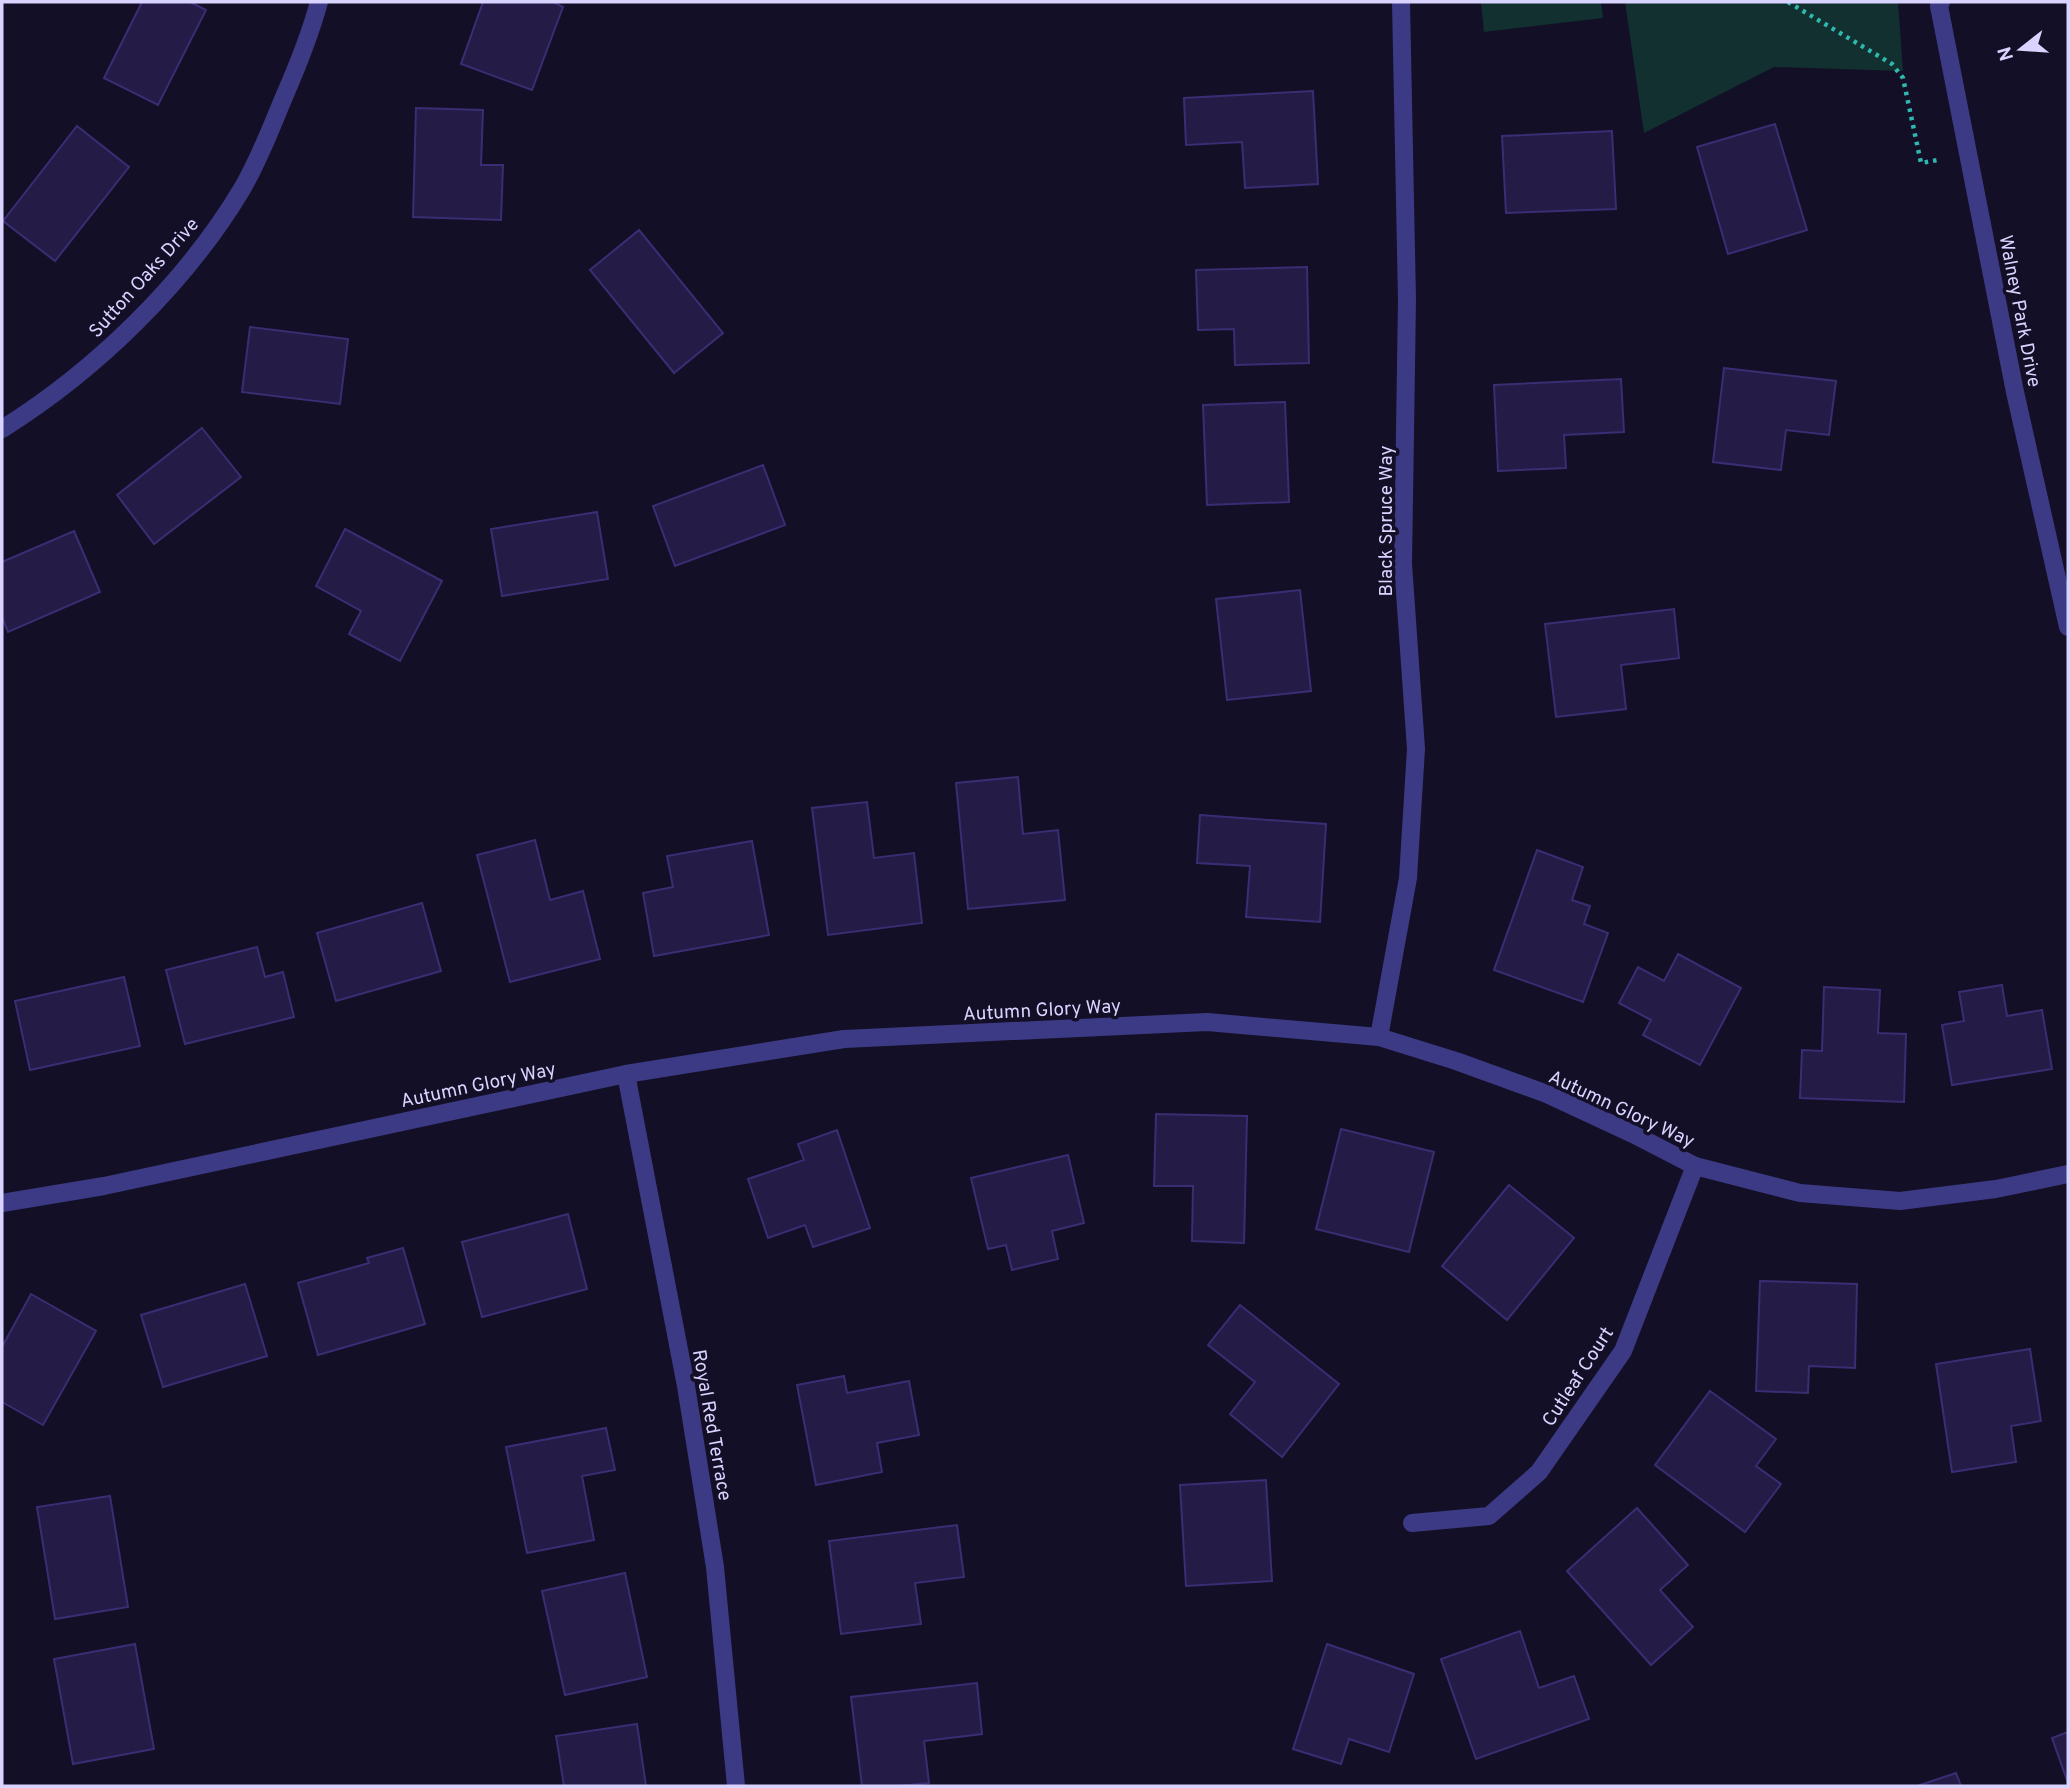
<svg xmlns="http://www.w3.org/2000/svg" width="2070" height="1788" font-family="Overpass,sans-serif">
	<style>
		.green { fill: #12302f }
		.building { fill: #241b47; stroke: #3b2d73; stroke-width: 2 }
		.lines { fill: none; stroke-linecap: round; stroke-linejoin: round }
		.path { stroke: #2fb8b0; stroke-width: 4.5; stroke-dasharray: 3.5 5; stroke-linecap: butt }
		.minor { stroke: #3d3a85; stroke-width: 18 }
		.labels { text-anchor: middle; stroke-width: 7; stroke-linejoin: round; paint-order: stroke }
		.street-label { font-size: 19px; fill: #d9d4ff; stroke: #130f26 }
	</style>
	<rect width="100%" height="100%" fill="#130f26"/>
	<g class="green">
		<polygon points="1481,2 1601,2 1603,18 1484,32"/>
		<polygon points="1625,2 1898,2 1903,71 1774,67 1644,133"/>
	</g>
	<g class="building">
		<polygon points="142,2 190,2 206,10 158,105 104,78"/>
		<polygon points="483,2 553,2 563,7 532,90 461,64"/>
		<polygon points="1313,91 1318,184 1245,188 1242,142 1186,145 1184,98"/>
		<polygon points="416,108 483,110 481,165 503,165 501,220 413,217"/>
		<polygon points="1775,124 1807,230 1728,254 1697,147"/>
		<polygon points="77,126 129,167 55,261 3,221"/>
		<polygon points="1612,131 1616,209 1506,213 1502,136"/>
		<polygon points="639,230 723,333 674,373 590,270"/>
		<polygon points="1307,267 1309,363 1235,365 1234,329 1198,330 1196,270"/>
		<polygon points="250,327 348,339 340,404 242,392"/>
		<polygon points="1724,368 1836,381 1829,435 1786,430 1781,470 1713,462"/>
		<polygon points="1621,379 1624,432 1564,435 1566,468 1498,471 1494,385"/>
		<polygon points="1285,402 1289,502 1207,505 1203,405"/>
		<polygon points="202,428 241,477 154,544 117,495"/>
		<polygon points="763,465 785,525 675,566 653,506"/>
		<polygon points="597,512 608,579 502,596 491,529"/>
		<polygon points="345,529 442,581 400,661 349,634 361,611 316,586"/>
		<polygon points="74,531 100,592 8,632 2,617 2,562"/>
		<polygon points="1300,590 1311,691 1227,700 1216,599"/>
		<polygon points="1674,609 1679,658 1621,665 1626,709 1556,717 1545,624"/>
		<polygon points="1018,777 1023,834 1058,830 1065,900 968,909 956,783"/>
		<polygon points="867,802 874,858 914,853 922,923 828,935 812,808"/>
		<polygon points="1200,815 1326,824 1320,922 1246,917 1250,866 1197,863"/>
		<polygon points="535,840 550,900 583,891 600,959 510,982 477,855"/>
		<polygon points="752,841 769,935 654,956 643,893 673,887 667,856"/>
		<polygon points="1537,850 1583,867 1572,900 1590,906 1584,924 1608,933 1583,1002 1494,970"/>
		<polygon points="422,903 441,971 336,1001 317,933"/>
		<polygon points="257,947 265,977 283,972 294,1017 185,1044 166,970"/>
		<polygon points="1678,954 1741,988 1700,1065 1643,1035 1651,1020 1619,1003 1638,967 1664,981"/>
		<polygon points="124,977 140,1046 30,1070 15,1001"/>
		<polygon points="2002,985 2007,1016 2042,1010 2052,1069 1952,1085 1942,1025 1964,1021 1959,992"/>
		<polygon points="1824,987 1880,990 1878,1033 1906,1034 1904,1102 1800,1098 1802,1050 1822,1051"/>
		<polygon points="1156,1114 1247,1116 1244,1243 1192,1241 1193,1186 1154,1186"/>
		<polygon points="1341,1129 1434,1152 1409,1252 1316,1229"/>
		<polygon points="837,1130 870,1228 813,1247 805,1225 768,1238 748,1179 804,1160 798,1144"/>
		<polygon points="1068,1155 1084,1223 1052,1231 1058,1259 1012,1270 1006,1245 988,1249 971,1178"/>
		<polygon points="1509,1185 1574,1238 1507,1320 1442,1266"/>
		<polygon points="568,1214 587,1289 482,1317 462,1242"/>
		<polygon points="403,1248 425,1324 318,1355 298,1283 369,1263 367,1258"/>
		<polygon points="1760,1281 1857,1284 1855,1368 1809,1366 1808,1393 1756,1391"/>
		<polygon points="245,1284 267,1356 163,1387 141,1315"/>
		<polygon points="31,1294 96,1331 43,1425 2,1402 2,1347"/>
		<polygon points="1240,1305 1339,1384 1282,1457 1230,1414 1255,1382 1208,1345"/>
		<polygon points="2030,1349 2041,1421 2011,1426 2016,1462 1952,1472 1936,1364"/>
		<polygon points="844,1376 847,1393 909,1381 919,1435 877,1443 882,1472 816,1485 797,1385"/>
		<polygon points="1710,1391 1776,1439 1756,1466 1781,1484 1745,1532 1655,1465"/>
		<polygon points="606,1428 615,1470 582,1476 594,1540 527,1553 506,1447"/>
		<polygon points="1266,1480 1272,1581 1186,1586 1180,1485"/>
		<polygon points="110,1496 128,1607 55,1619 37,1507"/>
		<polygon points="1637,1508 1688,1565 1660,1590 1693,1627 1651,1665 1567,1571"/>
		<polygon points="957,1525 964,1577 915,1583 921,1624 841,1634 829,1541"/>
		<polygon points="625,1573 647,1677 565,1695 542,1591"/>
		<polygon points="1520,1631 1539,1688 1574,1676 1589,1719 1476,1759 1441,1659"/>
		<polygon points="135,1644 154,1749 73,1764 54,1659"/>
		<polygon points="1327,1644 1414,1674 1389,1752 1349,1739 1341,1764 1293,1749"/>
		<polygon points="977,1683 982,1734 924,1741 929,1783 898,1786 862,1786 851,1697"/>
		<polygon points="637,1724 646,1786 564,1786 556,1736"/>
		<polygon points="2068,1732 2068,1783 2052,1738"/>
		<polygon points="1956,1773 1961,1786 1917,1786"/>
	</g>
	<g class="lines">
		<polyline class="path" points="1788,2 1892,64 1903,78 1921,163 1938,160"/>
		<g class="minor">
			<polyline points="1941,2 1939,6 2015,392 2068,627"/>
			<path d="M2,429C95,371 185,284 242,189C259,160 271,128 284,97C298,65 310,35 319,2"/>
			<polyline points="1379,1037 1408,878 1416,749 1403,564 1407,300 1401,2"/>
			<polyline points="626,1074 686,1386 715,1567 736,1786"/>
			<polyline points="2,1203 104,1186 626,1074 844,1039 1207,1022 1379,1037 1456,1061 1547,1094 1633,1134 1695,1166 1800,1193 1900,1201 1996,1189 2068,1174"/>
			<polyline points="1412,1523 1489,1516 1539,1472 1623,1351 1695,1166"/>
		</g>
	</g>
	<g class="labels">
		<g class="street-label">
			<text transform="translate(143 277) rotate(-48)" y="7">Sutton Oaks Drive</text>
			<text transform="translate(2021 311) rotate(79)" y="7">Walney Park Drive</text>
			<text transform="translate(1385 521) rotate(-90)" y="7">Black Spruce Way</text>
			<text transform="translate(1042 1009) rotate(-3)" y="7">Autumn Glory Way</text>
			<text transform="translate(478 1084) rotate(-12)" y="7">Autumn Glory Way</text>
			<text transform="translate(1622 1108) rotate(25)" y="7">Autumn Glory Way</text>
			<text transform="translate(1577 1376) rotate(-57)" y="7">Cutleaf Court</text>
			<text transform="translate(713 1425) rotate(80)" y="7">Royal Red Terrace</text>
		</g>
	</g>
	<rect width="2070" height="1788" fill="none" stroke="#d9d4ff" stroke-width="7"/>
	<g transform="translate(2021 49) rotate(253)" stroke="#130f26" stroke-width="5" paint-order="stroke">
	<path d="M0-5L12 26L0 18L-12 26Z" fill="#d9d4ff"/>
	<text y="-10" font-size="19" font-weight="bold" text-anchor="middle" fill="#d9d4ff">N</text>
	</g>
</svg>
